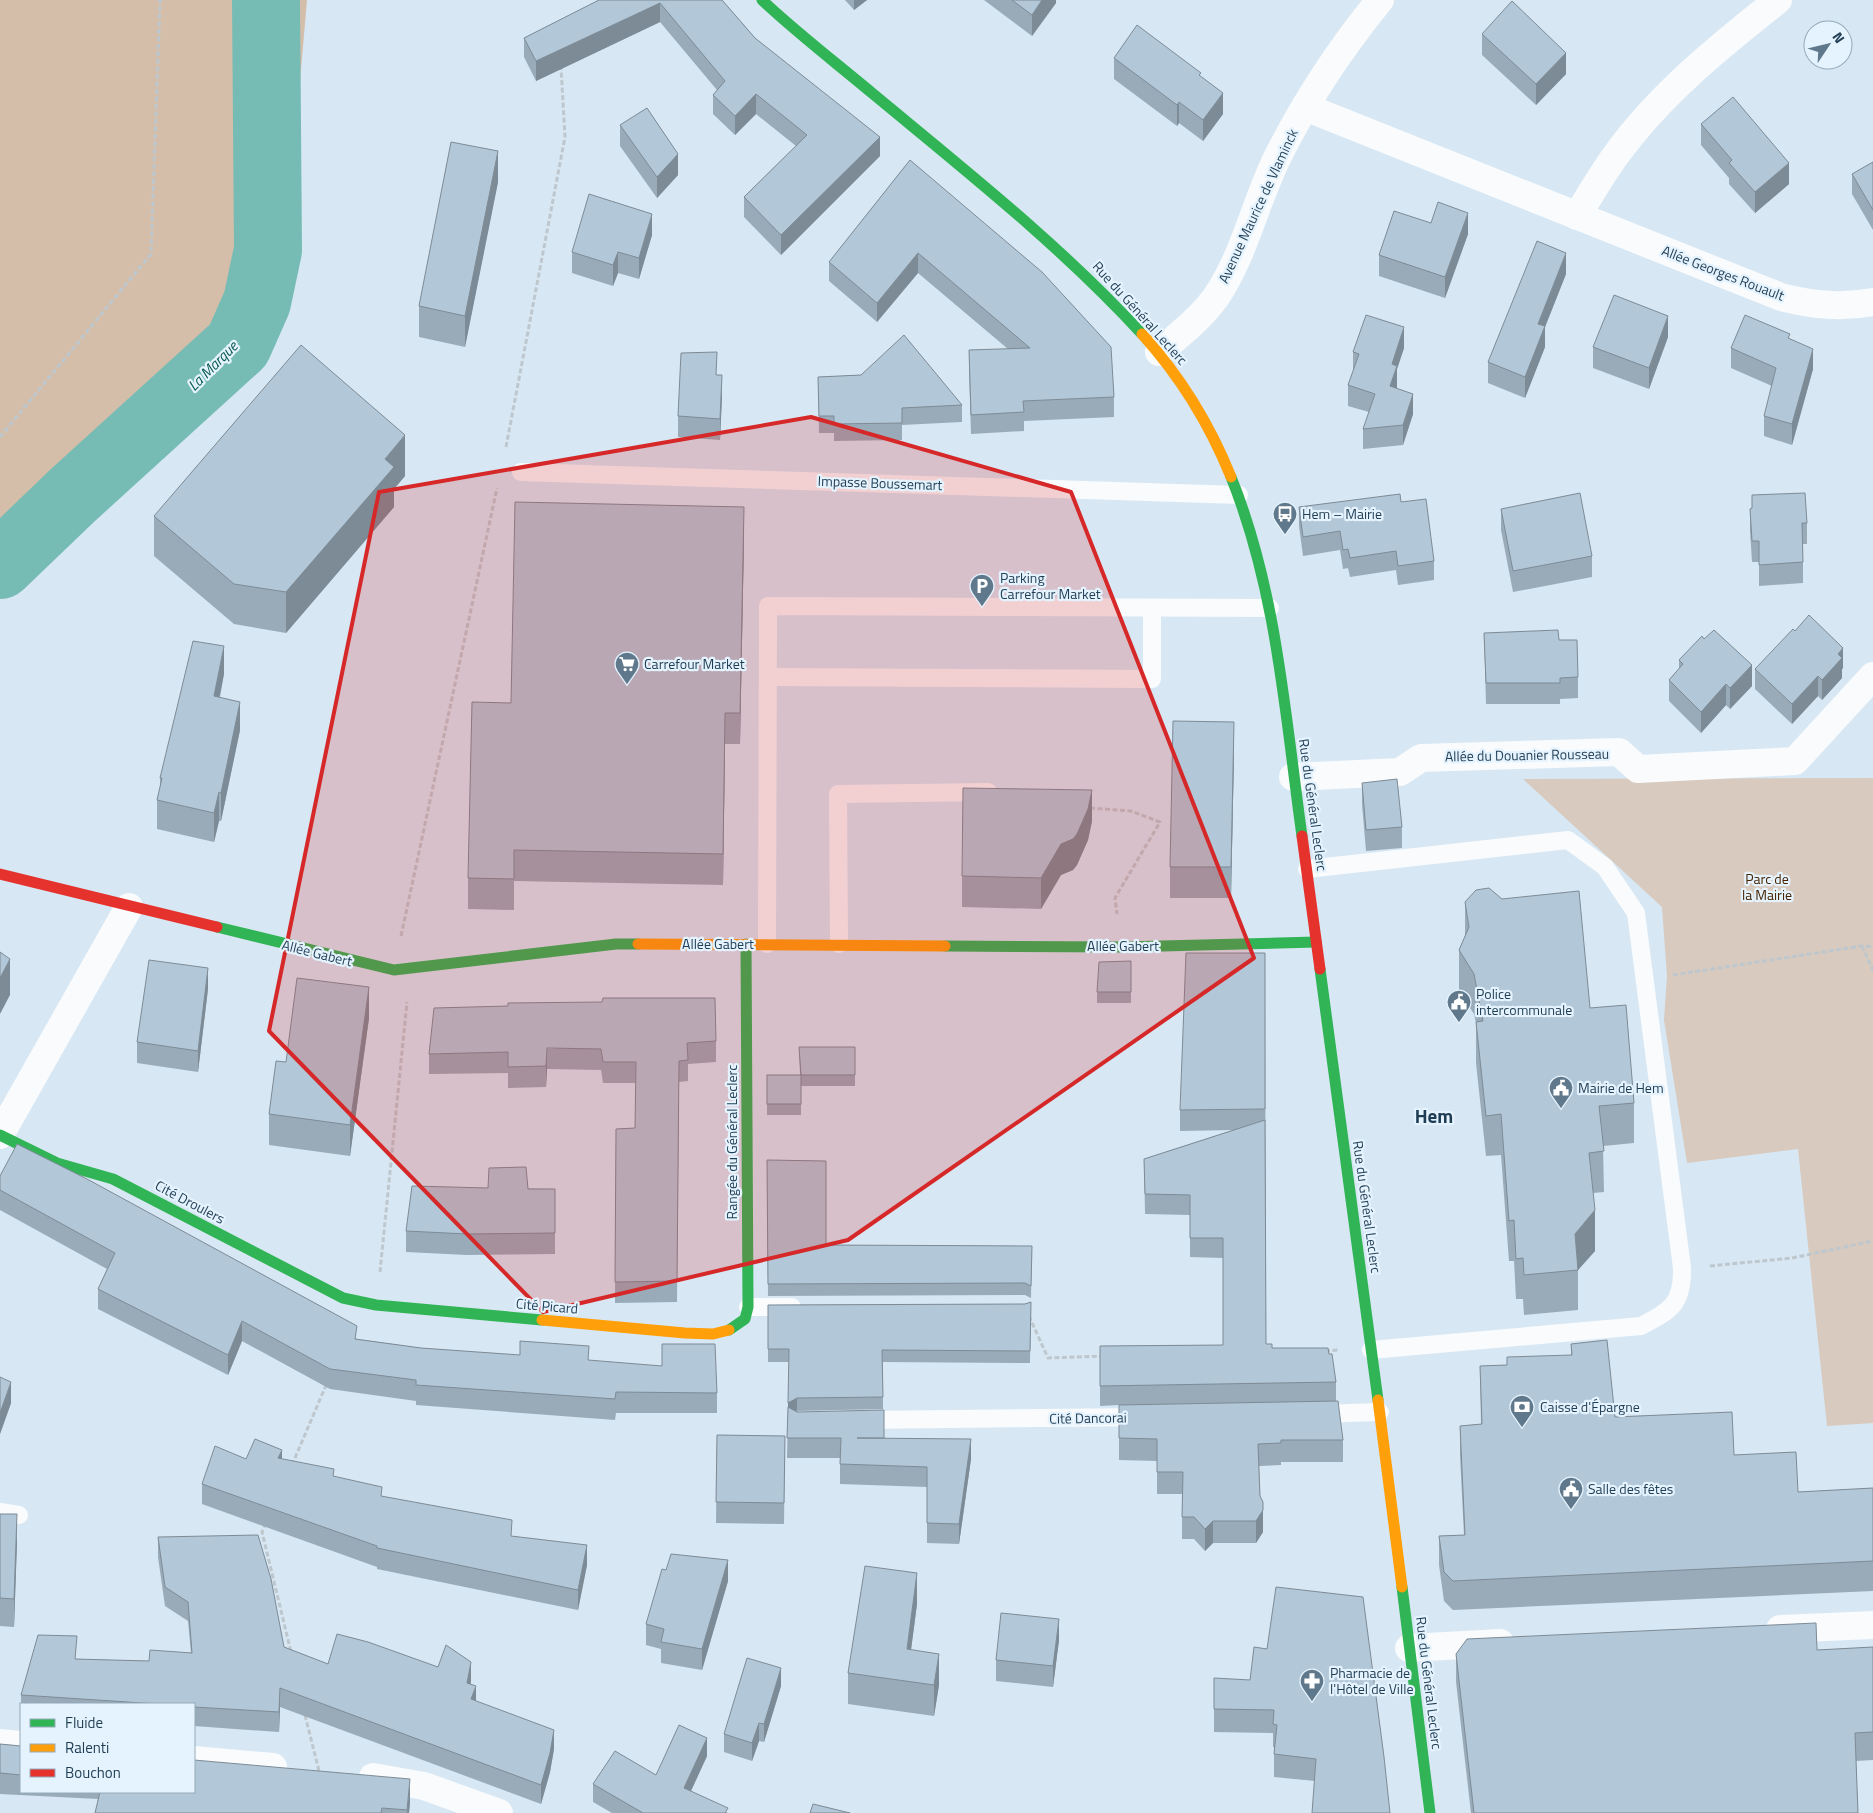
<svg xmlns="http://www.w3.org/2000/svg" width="1873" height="1813" font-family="'Titillium Web',sans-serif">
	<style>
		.green { fill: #d8cabe }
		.forest { fill: #d4bea9 }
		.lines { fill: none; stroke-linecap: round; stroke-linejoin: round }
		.river { stroke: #76bcb5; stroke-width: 68 }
		.path { stroke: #bec7cd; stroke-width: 3; stroke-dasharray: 5 2.5; stroke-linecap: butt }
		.lane { stroke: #f9fbfd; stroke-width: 18 }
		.street { stroke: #f9fbfd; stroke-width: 28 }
		.fast { stroke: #30b455; stroke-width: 11 }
		.slow { stroke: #ff9f0a; stroke-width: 11 }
		.jam { stroke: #e5322d; stroke-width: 11 }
		.wall { fill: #99abb9 }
		.shaded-wall { fill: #7d8b96 }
		.building { fill: #b2c7d7; stroke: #7d8b96 }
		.marked { fill: #d62828; fill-opacity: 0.2; stroke: #d62828; stroke-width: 4; stroke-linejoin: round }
		.labels { text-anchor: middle; stroke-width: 4.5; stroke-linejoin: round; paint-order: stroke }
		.street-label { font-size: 14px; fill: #1f3d53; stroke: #e5f3fe }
		.poi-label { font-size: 14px; fill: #1f3d53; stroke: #e5f3fe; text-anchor: start }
		.park-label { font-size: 14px; fill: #472400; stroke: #e5f3fe }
		.water-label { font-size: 15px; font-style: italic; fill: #095a50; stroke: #e5f3fe }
		.district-label { font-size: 19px; font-weight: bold; fill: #1f3d53; stroke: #e5f3fe }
	</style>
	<rect width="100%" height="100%" fill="#d7e7f3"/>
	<polygon class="green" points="1873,778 1873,1423 1827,1426 1798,1149 1687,1163 1664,1020 1667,976 1662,907 1523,779"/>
	<polygon class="forest" points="0,0 307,0 280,313 184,425 0,583"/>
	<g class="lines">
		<polyline class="river" points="0,565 73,495 238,345 257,302 268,250 266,0"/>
		<g class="path">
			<polyline points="0,437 151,254 160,0"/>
			<polyline points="506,447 565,137 561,67"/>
			<polyline points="1090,808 1131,811 1160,822 1115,898 1117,914"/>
			<polyline points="401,936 497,488"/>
			<polyline points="1862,946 1873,970"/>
			<polyline points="1673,975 1862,946 1873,947"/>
			<polyline points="1710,1266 1792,1258 1873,1241"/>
			<polyline points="380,1272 407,1002"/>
			<polyline points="1029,1316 1048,1358 1104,1356"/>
			<polyline points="1325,1351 1339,1350"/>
			<polyline points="292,1465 327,1383"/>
			<polyline points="266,1523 262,1532 291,1652"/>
			<polyline points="305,1715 319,1771"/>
		</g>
		<g class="lane">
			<polyline points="521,472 1239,495"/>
			<polyline points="768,677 1152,679 1152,608"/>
			<path d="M1307,869L1568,840L1605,867L1636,913L1682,1268C1683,1304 1670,1311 1641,1326L1371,1350"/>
			<polyline points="767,944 768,606 1270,608"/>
			<polyline points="839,944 838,794 988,792"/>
			<polyline points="748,1307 792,1307"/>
			<polyline points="1318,1414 1380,1412"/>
			<polyline points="860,1420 1142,1417"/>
			<polyline points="0,1512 19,1515"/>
		</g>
		<g class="street">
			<path d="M1305,107L1781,297C1813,305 1841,308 1873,302"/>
			<path d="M1577,216C1590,195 1602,174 1616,155C1660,94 1720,46 1778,0"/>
			<path d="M1159,352C1179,335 1200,319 1216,297C1244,256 1255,203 1277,158C1305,102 1340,49 1380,0"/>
			<polyline points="1293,777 1400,772 1421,758 1619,752 1638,769 1795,761 1873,676"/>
			<polyline points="0,1135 129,907"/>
			<polyline points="1780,1629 1873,1625"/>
			<polyline points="1409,1648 1500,1643"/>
			<polyline points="0,1743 21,1745"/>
			<polyline points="194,1760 273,1767"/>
			<polyline points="373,1777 424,1786 499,1813"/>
		</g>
		<g class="fast">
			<path d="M762,0C797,33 835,62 872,93C965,170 1060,245 1142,334"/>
			<path d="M1231,477C1277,591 1285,715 1302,836"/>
			<polyline points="217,927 394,970 616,944 638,944"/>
			<polyline points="945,946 1122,947 1316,942"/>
			<polyline points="1320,969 1378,1400"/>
			<polyline points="0,1135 57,1163 113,1179 343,1298 376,1305 542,1320"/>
			<polyline points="729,1330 745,1319 748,1307 746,944"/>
			<polyline points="1402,1587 1430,1813"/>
		</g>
		<g class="slow">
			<path d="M1142,334C1180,376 1210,425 1231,477"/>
			<polyline points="638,944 945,946"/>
			<polyline points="542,1320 685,1333 713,1334 729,1330"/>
			<polyline points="1378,1400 1402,1587"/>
		</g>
		<g class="jam">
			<polyline points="1302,836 1320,969"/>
			<polyline points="0,874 217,927"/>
		</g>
	</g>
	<g class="wall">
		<polygon points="599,0 722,0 755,38 880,156 781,255 744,217 744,197 796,146 756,114 735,135 713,114 713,95 717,90 660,22 536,81 524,57 524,38"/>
		<polygon points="845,0 867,0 854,10"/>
		<polygon points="984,0 1056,0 1056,3 1032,36"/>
		<polygon points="1482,34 1566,74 1536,105 1482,55"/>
		<polygon points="1114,58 1223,114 1203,141 1179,123 1177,126 1114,79"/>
		<polygon points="1701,124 1789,184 1755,213 1729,184 1729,178 1701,145"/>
		<polygon points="620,125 678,175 657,198 620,146"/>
		<polygon points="910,160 1114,397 1114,417 1024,421 1024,431 971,434 969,369 969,350 1008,349 918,273 877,322 829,281 829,262"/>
		<polygon points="1873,162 1873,230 1852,194 1852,174"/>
		<polygon points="498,182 465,347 419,337 419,306"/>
		<polygon points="1431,223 1468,234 1445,298 1379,276 1379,255"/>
		<polygon points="652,235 639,279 618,273 613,286 572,273 572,252"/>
		<polygon points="1566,274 1545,327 1545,347 1525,398 1488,383 1488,362"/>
		<polygon points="1668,337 1649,389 1593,368 1593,347"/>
		<polygon points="1404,348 1397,369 1397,388 1413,414 1403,445 1363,449 1363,429 1369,412 1348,406 1348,385 1353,372 1353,352"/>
		<polygon points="1731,348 1813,369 1792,445 1764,436 1764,416 1772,386 1731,368"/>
		<polygon points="717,375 722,396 720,440 678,437 678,416"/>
		<polygon points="861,375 962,405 962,422 902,425 902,440 834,441 834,433 819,433 818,377"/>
		<polygon points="405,476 394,489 394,507 286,633 234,624 154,556 154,516"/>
		<polygon points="1401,502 1434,561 1434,580 1398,585 1396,570 1350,577 1348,568 1343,569 1340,550 1303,556 1299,526 1299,507"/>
		<polygon points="1501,509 1592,556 1592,577 1513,592 1501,530"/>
		<polygon points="1750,509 1807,523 1807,544 1803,544 1803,583 1759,586 1759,562 1752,562 1750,530"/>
		<polygon points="744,538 740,744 725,744 723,885 514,881 514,910 468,909 468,878 511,703"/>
		<polygon points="1484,633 1559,640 1578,677 1578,698 1560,699 1560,704 1486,704"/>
		<polygon points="1679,660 1752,686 1730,709 1726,705 1701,733 1669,701 1669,680 1679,669"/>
		<polygon points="1843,668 1842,669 1842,678 1822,700 1818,696 1792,724 1755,689 1755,669"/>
		<polygon points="224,674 220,697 240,730 221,821 219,821 214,842 157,829 157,800 160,790 160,778"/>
		<polygon points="1234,753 1231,898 1170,898 1170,867"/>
		<polygon points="1362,783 1402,827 1402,848 1366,851 1362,804"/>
		<polygon points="1092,821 1088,840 1077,865 1073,870 1061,875 1041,909 962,907 962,876"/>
		<polygon points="1465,902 1590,1008 1634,1103 1634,1143 1603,1146 1604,1192 1593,1193 1595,1251 1578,1270 1578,1310 1524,1315 1523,1299 1516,1299 1514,1261 1509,1261 1501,1155 1486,1156 1476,1063 1476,1023 1474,1014 1459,991 1459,950 1465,936"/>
		<polygon points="1265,953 1266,1344 1272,1348 1329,1354 1336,1382 1336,1401 1343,1440 1343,1462 1281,1462 1281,1465 1259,1466 1260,1496 1263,1524 1263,1532 1256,1543 1213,1543 1205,1551 1194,1539 1182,1539 1182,1494 1157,1494 1157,1461 1119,1460 1119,1405 1100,1406 1100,1346 1223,1345 1223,1258 1190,1257 1190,1215 1145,1214 1144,1159 1233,1130 1180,1131 1180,1110"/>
		<polygon points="1131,961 1131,1003 1097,1003 1097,992"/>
		<polygon points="208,989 198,1072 137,1063 137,1042"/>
		<polygon points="369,1018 350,1156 269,1145 269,1114 286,1062"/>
		<polygon points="716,1041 716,1062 688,1064 688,1081 679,1082 677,1302 615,1303 616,1129 635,1128 636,1083 603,1083 601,1070 547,1069 546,1087 508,1088 508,1073 429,1074 429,1054"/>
		<polygon points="799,1047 855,1047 855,1086 801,1086 801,1115 767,1115 767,1075 800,1075"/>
		<polygon points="767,1160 826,1245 1032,1246 1031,1298 1025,1295 768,1296"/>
		<polygon points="0,1176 357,1339 421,1348 589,1361 717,1393 717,1413 616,1413 615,1420 416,1405 416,1401 330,1389 242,1341 228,1375 98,1309 98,1289 107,1269 0,1210"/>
		<polygon points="488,1188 555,1189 555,1254 467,1255 406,1252 406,1231"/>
		<polygon points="1031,1302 1030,1363 883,1362 883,1409 796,1411 884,1438 971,1459 959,1544 927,1543 927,1487 840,1484 840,1458 787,1458 789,1362 768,1362 768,1305 1025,1304"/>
		<polygon points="1571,1344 1615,1417 1734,1455 1798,1492 1873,1488 1873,1591 1453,1610 1444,1601 1439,1565 1439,1536 1464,1535 1460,1455 1460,1426 1481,1424 1480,1366 1507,1365 1571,1355"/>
		<polygon points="0,1377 11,1403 0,1434"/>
		<polygon points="717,1435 785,1436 784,1524 716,1523"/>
		<polygon points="246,1459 282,1459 334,1477 382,1496 512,1536 587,1565 578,1610 377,1569 377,1567 202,1504 202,1484"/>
		<polygon points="0,1514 17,1542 14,1627 0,1626"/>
		<polygon points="158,1537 284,1647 328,1664 471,1681 471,1684 476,1701 554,1749 550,1772 541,1804 280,1707 279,1732 194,1726 194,1704 21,1704 21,1715 21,1695 76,1659 149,1661 191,1653 188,1621 165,1606 158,1557"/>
		<polygon points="666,1570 728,1581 702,1670 661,1663 661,1649 646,1645 646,1624"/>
		<polygon points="917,1604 911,1650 939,1685 934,1716 848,1704 848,1673"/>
		<polygon points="1059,1640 1053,1687 996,1681 996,1660"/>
		<polygon points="1873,1647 1873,1760 1856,1761 1858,1813 1471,1813 1456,1682 1456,1654 1817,1650"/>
		<polygon points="1250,1680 1390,1813 1315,1781 1274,1777 1274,1747 1273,1747 1273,1733 1214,1732 1214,1709"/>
		<polygon points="781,1686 764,1742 759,1741 752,1761 724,1752 724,1734"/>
		<polygon points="0,1744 21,1746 21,1792 194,1792 410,1801 409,1813 95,1813 98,1799 0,1794"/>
		<polygon points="707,1756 691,1791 728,1813 612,1813 593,1802 593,1784 656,1775"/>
	</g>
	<g class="shaded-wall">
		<polygon points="854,0 867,0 854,10"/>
		<polygon points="1042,0 1056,0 1056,3 1032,36 1032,15"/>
		<polygon points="660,3 660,22 536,81 536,61"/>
		<polygon points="1566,53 1566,74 1536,105 1536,84"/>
		<polygon points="1223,93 1223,114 1203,141 1203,120"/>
		<polygon points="756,94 756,114 735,135 735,116"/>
		<polygon points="1179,102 1179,123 1177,126 1177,105"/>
		<polygon points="880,137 880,156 781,255 781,235"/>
		<polygon points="498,151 498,182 465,347 465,316"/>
		<polygon points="678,154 678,175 657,198 657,177"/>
		<polygon points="1789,163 1789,184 1755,213 1755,192"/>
		<polygon points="1468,213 1468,234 1445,298 1445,277"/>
		<polygon points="652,214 652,235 639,279 639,258"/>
		<polygon points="618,252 618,273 613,286 613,265"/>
		<polygon points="918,253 918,273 877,322 877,303"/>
		<polygon points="1566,253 1566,274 1545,327 1545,347 1525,398 1525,377 1538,324"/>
		<polygon points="1668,316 1668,337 1649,389 1649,368"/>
		<polygon points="1404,327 1404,348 1397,369 1397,387 1390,407 1390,386 1392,364"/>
		<polygon points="1813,349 1813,369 1792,445 1792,424"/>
		<polygon points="722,375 722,396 720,440 720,419"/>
		<polygon points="1413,394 1413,414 1403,445 1403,425"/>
		<polygon points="405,435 405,476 394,489 394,507 286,633 286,592 385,459"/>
		<polygon points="744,507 744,538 740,744 740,713"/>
		<polygon points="224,646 224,674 214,724 214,696"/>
		<polygon points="1843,648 1843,668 1842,669 1842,678 1822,700 1822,680 1838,654"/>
		<polygon points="1752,665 1752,686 1730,709 1730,688"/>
		<polygon points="1818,676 1818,696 1792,724 1792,704"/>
		<polygon points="1726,684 1726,705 1701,733 1701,712"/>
		<polygon points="240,702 240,730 221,821 221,793"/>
		<polygon points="725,713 725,744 723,885 723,854"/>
		<polygon points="1234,722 1234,753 1231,898 1231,867"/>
		<polygon points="1092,790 1092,821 1088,840 1077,865 1073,870 1061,875 1041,909 1041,878"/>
		<polygon points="219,792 219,821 214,842 214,813"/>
		<polygon points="10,959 10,995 0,1014 0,978"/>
		<polygon points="208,968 208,989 198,1072 198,1051"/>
		<polygon points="369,987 369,1018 350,1156 350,1125"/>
		<polygon points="547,1048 547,1069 546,1087 546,1066"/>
		<polygon points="1595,1210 1595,1251 1578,1270 1575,1234"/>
		<polygon points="242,1321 242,1341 228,1375 228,1355"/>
		<polygon points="11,1382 11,1403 0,1434 0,1413"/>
		<polygon points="797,1398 797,1410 788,1415 788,1403"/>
		<polygon points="971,1439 971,1459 959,1544 959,1524"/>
		<polygon points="282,1450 282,1471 278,1458"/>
		<polygon points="1263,1502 1263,1532 1256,1543 1256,1521"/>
		<polygon points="17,1514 17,1542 14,1627 14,1599"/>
		<polygon points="1213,1521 1213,1543 1205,1551 1205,1529"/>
		<polygon points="587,1545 587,1565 578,1610 578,1590"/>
		<polygon points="728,1560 728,1581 702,1670 702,1649"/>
		<polygon points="917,1573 917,1604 907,1680 907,1649"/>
		<polygon points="1059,1619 1059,1640 1053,1687 1053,1666"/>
		<polygon points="939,1654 939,1685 934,1716 934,1685"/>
		<polygon points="471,1662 471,1681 467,1702 467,1683"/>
		<polygon points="781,1668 781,1686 764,1742 764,1724"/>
		<polygon points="476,1686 476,1706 471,1699"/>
		<polygon points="280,1688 280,1707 279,1732 279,1712"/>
		<polygon points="759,1723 759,1741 752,1761 752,1743"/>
		<polygon points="554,1730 554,1749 550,1772 541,1804 541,1785"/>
		<polygon points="707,1738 707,1756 684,1806 684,1788"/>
		<polygon points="410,1779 410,1801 409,1813 407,1813"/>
	</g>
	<g class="building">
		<polygon points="599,0 722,0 755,38 880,137 781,235 744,197 807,135 756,94 735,116 713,95 725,81 660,3 536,61 524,38"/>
		<polygon points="1012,0 1042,0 1032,15"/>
		<polygon points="1512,1 1566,53 1536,84 1482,34"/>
		<polygon points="1137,25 1201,73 1199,75 1223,93 1203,120 1179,102 1177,105 1114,58"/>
		<polygon points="1733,97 1789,163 1755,192 1729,163 1732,160 1701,124"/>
		<polygon points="647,108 678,154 657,177 620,125"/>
		<polygon points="451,142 498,151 465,316 419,306"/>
		<polygon points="910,160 1042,272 1111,347 1114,397 1023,401 1024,412 971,415 969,350 1030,348 918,253 877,303 829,262"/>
		<polygon points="1873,162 1873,210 1852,174"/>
		<polygon points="589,194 652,214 639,258 618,252 613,265 572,252"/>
		<polygon points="1438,202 1468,213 1445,277 1379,255 1394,211 1431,223"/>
		<polygon points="1537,241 1566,253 1538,324 1545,326 1525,377 1488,362"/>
		<polygon points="1614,295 1668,316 1649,368 1593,347"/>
		<polygon points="1366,315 1404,327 1392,364 1397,366 1390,386 1413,394 1403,425 1363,429 1375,394 1348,385 1359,354 1353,352"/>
		<polygon points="1745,315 1790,334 1788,338 1813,349 1792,424 1764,416 1776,368 1731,348"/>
		<polygon points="904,335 962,405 902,408 902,423 834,424 834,416 819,416 818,377 861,375"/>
		<polygon points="301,345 405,435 385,459 394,467 286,592 234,584 154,516"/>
		<polygon points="717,352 716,375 722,375 720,419 678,416 681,353"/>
		<polygon points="1580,493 1592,556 1513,571 1501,509"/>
		<polygon points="1805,493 1807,523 1802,523 1803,562 1759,565 1759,541 1752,541 1750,509 1752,508 1752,495"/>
		<polygon points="1400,494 1401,502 1426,499 1434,561 1398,566 1396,551 1350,558 1348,549 1343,550 1340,531 1303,537 1299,507"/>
		<polygon points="515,502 744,507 740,713 725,713 723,854 514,850 514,879 468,878 472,702 511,703"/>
		<polygon points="1809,615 1843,648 1838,654 1842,658 1822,680 1818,676 1792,704 1755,669 1793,629 1795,631"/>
		<polygon points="1558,630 1559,640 1577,640 1578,677 1560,678 1560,683 1486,683 1484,633"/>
		<polygon points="1714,630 1752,665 1730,688 1726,684 1701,712 1669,680 1683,664 1679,660 1702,636 1704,639"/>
		<polygon points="193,641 224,646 214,696 240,702 221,793 219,792 214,813 157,800 162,778 160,778"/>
		<polygon points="1173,721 1234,722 1231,867 1170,867"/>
		<polygon points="1397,779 1402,827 1366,830 1362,783"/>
		<polygon points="963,788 1092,790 1088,809 1077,834 1073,839 1061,844 1041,878 962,876"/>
		<polygon points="1489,888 1502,899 1579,891 1590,1008 1626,1005 1634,1103 1599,1106 1604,1151 1589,1153 1595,1210 1575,1234 1578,1270 1524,1275 1523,1258 1516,1259 1514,1220 1509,1221 1501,1114 1486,1116 1476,1022 1483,1021 1474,974 1459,950 1469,927 1465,902 1476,890"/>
		<polygon points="0,952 10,959 0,978"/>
		<polygon points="1186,953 1265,953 1265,1109 1180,1110"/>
		<polygon points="149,960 208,968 198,1051 137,1042"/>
		<polygon points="1131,961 1131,992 1097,992 1099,962"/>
		<polygon points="297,978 369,987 350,1125 269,1114 276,1061 286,1062"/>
		<polygon points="603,998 715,998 716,1041 687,1043 688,1060 679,1061 677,1281 615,1282 616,1129 635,1128 636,1062 603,1062 601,1049 547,1048 546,1066 508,1067 508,1052 429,1054 434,1008 508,1006 508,1003 602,1002"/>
		<polygon points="799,1047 855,1047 855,1075 801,1075"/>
		<rect x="767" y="1075" width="34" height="29"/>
		<polygon points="1265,1120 1266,1344 1272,1344 1272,1348 1328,1348 1329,1354 1332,1354 1336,1382 1100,1386 1100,1346 1223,1345 1223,1238 1190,1238 1190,1195 1145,1194 1144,1159"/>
		<polygon points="17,1144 87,1179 357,1326 355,1339 421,1348 520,1355 520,1341 589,1346 588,1360 662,1366 662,1344 715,1344 717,1393 616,1392 615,1399 416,1385 416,1380 330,1369 242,1321 228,1355 98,1289 115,1253 0,1190 0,1176"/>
		<polygon points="767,1160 826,1161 826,1245 1032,1246 1031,1286 1025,1283 768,1284"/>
		<polygon points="526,1167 528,1189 555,1189 555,1233 467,1234 406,1231 412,1186 488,1188 489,1168"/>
		<polygon points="1031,1302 1030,1351 882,1350 883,1397 797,1398 788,1403 789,1349 768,1349 768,1305 1025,1304"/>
		<polygon points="1607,1340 1615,1417 1732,1412 1734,1455 1796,1452 1798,1492 1873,1488 1873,1561 1453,1581 1444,1572 1439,1536 1465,1535 1460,1426 1482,1424 1480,1366 1507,1365 1507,1357 1572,1355 1571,1344"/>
		<polygon points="0,1377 11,1382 0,1413"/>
		<polygon points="1338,1401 1343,1440 1281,1440 1281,1443 1258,1444 1260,1496 1263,1502 1263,1510 1256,1521 1213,1521 1205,1529 1194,1517 1182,1517 1183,1472 1157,1472 1157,1439 1119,1438 1119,1405"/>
		<polygon points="788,1407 797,1412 884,1410 884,1438 857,1438 971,1439 959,1524 927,1523 927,1467 840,1464 841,1438 787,1438"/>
		<polygon points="717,1435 785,1436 784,1503 716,1502"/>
		<polygon points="255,1439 282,1450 278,1458 334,1469 333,1476 382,1487 381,1496 512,1520 511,1536 587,1545 578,1590 377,1548 377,1546 202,1484 215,1446 246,1459"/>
		<polygon points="0,1514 17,1514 14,1599 0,1598"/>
		<polygon points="258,1535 271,1579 284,1647 328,1664 337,1634 368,1642 438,1667 446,1645 471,1662 467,1683 476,1686 471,1699 554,1730 550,1753 541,1785 280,1688 279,1712 194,1707 194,1704 158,1704 21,1695 38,1635 77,1636 75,1659 149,1661 150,1650 192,1653 188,1602 165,1587 158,1537"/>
		<polygon points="671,1554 728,1560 702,1649 661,1642 664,1629 646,1624 662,1569 666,1570"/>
		<polygon points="865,1566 917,1573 907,1649 939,1654 934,1685 848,1673"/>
		<polygon points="1276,1587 1363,1597 1384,1757 1390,1813 1312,1813 1316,1759 1274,1754 1277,1725 1273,1724 1274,1710 1214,1709 1214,1678 1250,1680 1254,1647 1267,1649"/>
		<polygon points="1001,1613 1059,1619 1053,1666 996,1660"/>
		<polygon points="1816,1623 1817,1650 1873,1647 1873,1732 1855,1733 1858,1813 1474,1813 1456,1654 1467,1639"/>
		<polygon points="747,1658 781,1668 764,1724 759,1723 752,1743 724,1734"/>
		<polygon points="679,1725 707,1738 684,1788 728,1808 725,1813 643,1813 593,1784 615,1751 656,1775"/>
		<polygon points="0,1744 21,1746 21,1775 0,1773"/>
		<polygon points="194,1760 410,1779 407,1810 382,1808 381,1813 95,1813 100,1792 194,1792"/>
		<polygon points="813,1804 850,1813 810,1813"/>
	</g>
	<path class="marked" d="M811,417L1071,492L1254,958L848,1240L543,1312L269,1031L379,492Z"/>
	<defs>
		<symbol id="bus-pin" viewBox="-11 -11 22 30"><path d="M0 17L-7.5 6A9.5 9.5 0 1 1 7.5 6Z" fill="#5f788b" stroke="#e5f3fe"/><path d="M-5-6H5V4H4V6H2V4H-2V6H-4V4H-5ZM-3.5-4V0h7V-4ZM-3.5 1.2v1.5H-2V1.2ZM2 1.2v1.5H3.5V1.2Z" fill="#fff"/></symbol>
		<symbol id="parking-pin" viewBox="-11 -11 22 30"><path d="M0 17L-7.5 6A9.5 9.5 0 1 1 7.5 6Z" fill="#5f788b" stroke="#e5f3fe"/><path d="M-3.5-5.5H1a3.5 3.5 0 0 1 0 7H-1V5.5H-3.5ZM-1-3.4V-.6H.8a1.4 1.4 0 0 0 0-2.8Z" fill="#fff"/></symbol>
		<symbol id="supermarket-pin" viewBox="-11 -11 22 30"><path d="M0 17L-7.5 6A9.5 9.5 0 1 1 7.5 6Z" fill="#5f788b" stroke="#e5f3fe"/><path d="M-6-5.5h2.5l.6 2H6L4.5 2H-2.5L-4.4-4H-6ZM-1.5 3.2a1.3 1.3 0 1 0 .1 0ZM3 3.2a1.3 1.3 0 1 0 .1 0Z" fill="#fff"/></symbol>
		<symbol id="civic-pin" viewBox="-11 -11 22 30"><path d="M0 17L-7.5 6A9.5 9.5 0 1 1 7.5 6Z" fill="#5f788b" stroke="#e5f3fe"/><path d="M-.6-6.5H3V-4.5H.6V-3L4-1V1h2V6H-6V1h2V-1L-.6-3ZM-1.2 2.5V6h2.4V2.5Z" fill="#fff"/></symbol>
		<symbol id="bank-pin" viewBox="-11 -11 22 30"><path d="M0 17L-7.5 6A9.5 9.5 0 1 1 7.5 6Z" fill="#5f788b" stroke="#e5f3fe"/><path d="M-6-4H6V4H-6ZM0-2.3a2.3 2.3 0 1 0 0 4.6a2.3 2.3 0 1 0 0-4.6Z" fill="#fff"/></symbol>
		<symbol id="pharmacy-pin" viewBox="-11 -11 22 30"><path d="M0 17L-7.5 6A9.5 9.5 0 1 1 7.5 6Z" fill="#5f788b" stroke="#e5f3fe"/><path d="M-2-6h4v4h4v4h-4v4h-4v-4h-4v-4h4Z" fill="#fff"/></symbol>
	</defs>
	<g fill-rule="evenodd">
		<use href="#bus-pin" x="1271" y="500" width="28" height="38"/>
		<use href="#parking-pin" x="968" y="572" width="28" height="38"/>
		<use href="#supermarket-pin" x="613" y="650" width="28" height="38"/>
		<use href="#civic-pin" x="1445" y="988" width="28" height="38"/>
		<use href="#civic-pin" x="1547" y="1074" width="28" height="38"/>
		<use href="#bank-pin" x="1508" y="1393" width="28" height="38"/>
		<use href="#civic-pin" x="1557" y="1475" width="28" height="38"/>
		<use href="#pharmacy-pin" x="1298" y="1667" width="28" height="38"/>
	</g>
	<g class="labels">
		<g class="street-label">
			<text transform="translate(1258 206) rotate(-65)" y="5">Avenue Maurice de Vlaminck</text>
			<text transform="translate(1723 273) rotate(21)" y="5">Allée Georges Rouault</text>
			<text transform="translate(1140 313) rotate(48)" y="5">Rue du Général Leclerc</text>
			<text transform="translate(880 483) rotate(2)" y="5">Impasse Boussemart</text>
			<text transform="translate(1527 755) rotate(-1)" y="5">Allée du Douanier Rousseau</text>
			<text transform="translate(1313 805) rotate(82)" y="5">Rue du Général Leclerc</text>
			<text x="718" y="949">Allée Gabert</text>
			<text x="1123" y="951">Allée Gabert</text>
			<text transform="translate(317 953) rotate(14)" y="5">Allée Gabert</text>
			<text transform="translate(732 1142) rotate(-90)" y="5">Rangée du Général Leclerc</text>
			<text transform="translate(190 1202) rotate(28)" y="5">Cité Droulers</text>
			<text transform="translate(1367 1207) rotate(82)" y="5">Rue du Général Leclerc</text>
			<text transform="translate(547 1306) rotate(5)" y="5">Cité Picard</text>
			<text transform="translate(1088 1418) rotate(-1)" y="5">Cité Dancorai</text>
			<text transform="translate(1429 1683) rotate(83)" y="5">Rue du Général Leclerc</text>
		</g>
		<g class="poi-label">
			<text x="1302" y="519">Hem – Mairie</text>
			<text x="1000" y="583">Parking<tspan x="1000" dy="16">Carrefour Market</tspan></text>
			<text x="644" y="669">Carrefour Market</text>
			<text x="1476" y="999">Police<tspan x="1476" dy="16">intercommunale</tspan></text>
			<text x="1578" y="1093">Mairie de Hem</text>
			<text x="1540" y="1412">Caisse d'Épargne</text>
			<text x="1588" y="1494">Salle des fêtes</text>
			<text x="1330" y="1678">Pharmacie de<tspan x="1330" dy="16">l'Hôtel de Ville</tspan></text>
		</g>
		<g class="park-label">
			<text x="1767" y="884">Parc de<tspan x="1767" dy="16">la Mairie</tspan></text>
		</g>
		<g class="water-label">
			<text transform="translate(213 366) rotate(-45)" y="5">La Marque</text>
		</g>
		<g class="district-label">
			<text x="1434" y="1123">Hem</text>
		</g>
	</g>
	<rect x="20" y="1703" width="175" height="90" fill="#e5f3fe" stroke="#96aaba"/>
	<rect x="30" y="1719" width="25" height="8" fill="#30b455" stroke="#96aaba"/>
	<text x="65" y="1728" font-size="15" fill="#1f3d53">Fluide</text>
	<rect x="30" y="1744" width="25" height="8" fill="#ff9f0a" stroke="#96aaba"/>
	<text x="65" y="1753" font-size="15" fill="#1f3d53">Ralenti</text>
	<rect x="30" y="1769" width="25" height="8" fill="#e5322d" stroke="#96aaba"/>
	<text x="65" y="1778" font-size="15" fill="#1f3d53">Bouchon</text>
	<g transform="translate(1828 45) rotate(55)"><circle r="24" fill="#e5f3fe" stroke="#96aaba"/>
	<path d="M0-4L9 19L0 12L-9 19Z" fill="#5f788b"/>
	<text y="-8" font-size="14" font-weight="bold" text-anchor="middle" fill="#1f3d53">N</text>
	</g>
</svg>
